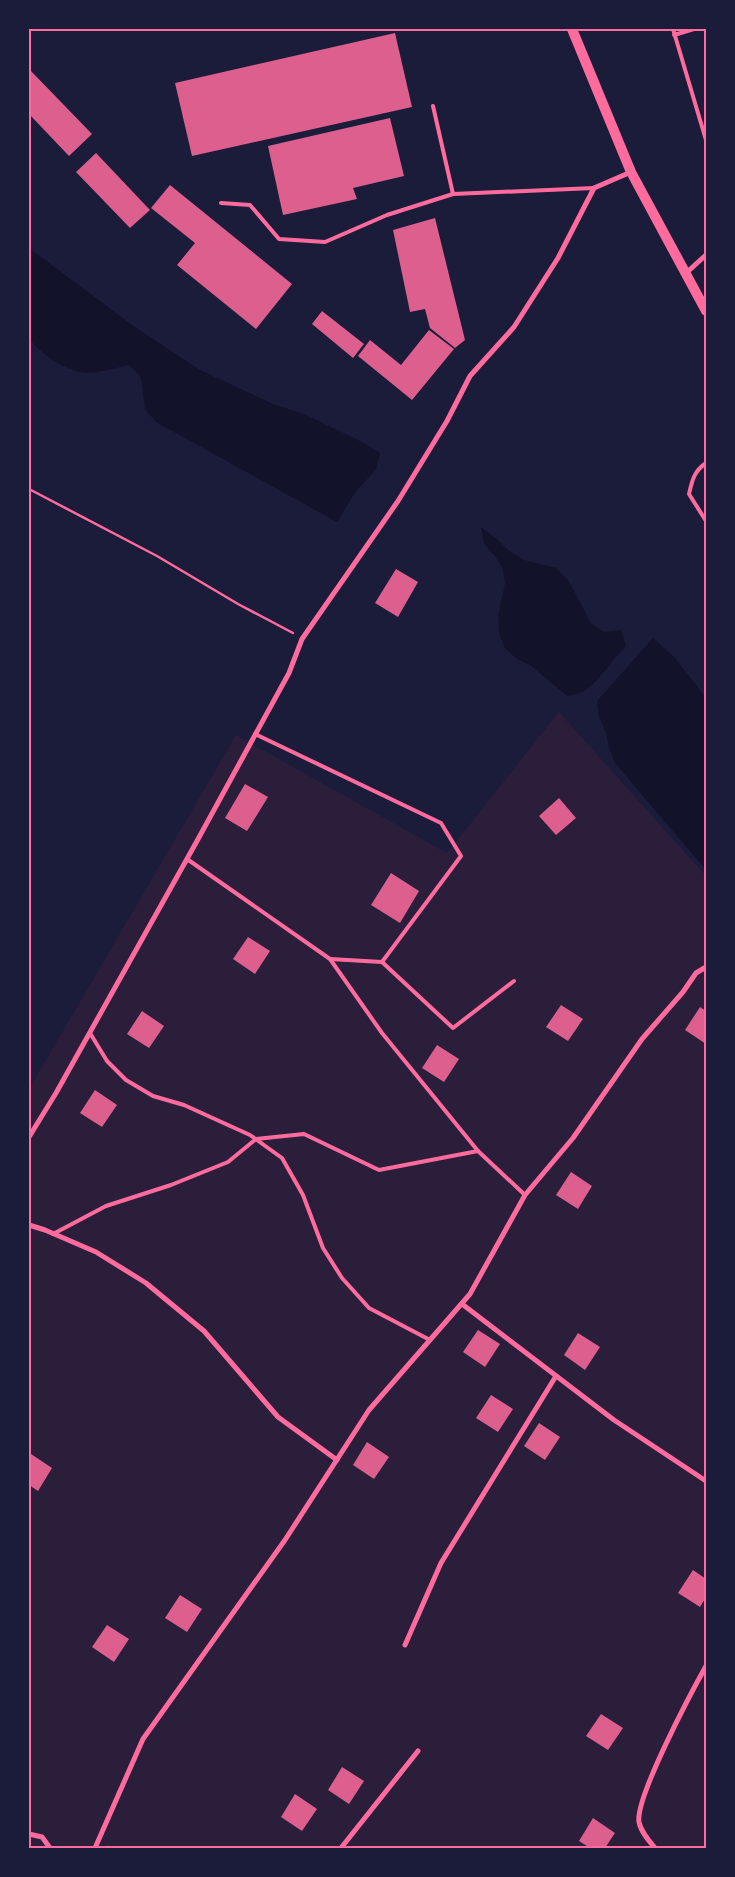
<svg xmlns="http://www.w3.org/2000/svg" width="735" height="1877" font-family="Montserrat,sans-serif">
	<style>
		.green { fill: #2a1e3b }
		.water { fill: #12122b }
		.building { fill: #dd5f8e }
		.lines { fill: none; stroke-linecap: round; stroke-linejoin: round }
		.path { stroke: #ff6b9d; stroke-width: 2.5 }
		.service { stroke: #ff6b9d; stroke-width: 4 }
		.minor { stroke: #ff6b9d; stroke-width: 5 }
		.secondary { stroke: #ff6b9d; stroke-width: 10 }
		.neatline { fill: none; stroke: #ff6b9d; stroke-width: 2 }
	</style>
	<rect width="100%" height="100%" fill="#1b1b3a"/>
	<polygon class="green" points="559,712 706,876 706,1848 29,1848 29,1089 236,735 447,853"/>
	<g class="water">
		<path d="M29,248L132,325L200,370L273,404L304,414L360,441L380,453L376,469L354,494L337,522L156,422L145,409L141,377L129,365C119,367 109,370 98,372C71,377 45,357 29,339Z"/>
		<path d="M481,527L498,540L509,551L524,560L556,568L568,580L591,623L604,632L621,630L626,646C612,659 599,683 582,692C578,694 571,695 567,696L530,665L517,659L505,648L499,633L498,616L505,584L503,569L495,556L484,544Z"/>
		<polygon points="653,638 675,658 706,698 706,870 615,763 609,747 606,732 599,717 597,701"/>
	</g>
	<g class="building">
		<polygon points="395,33 412,107 192,156 175,83"/>
		<polygon points="29,69 92,134 69,156 29,114"/>
		<polygon points="390,118 404,176 353,188 357,199 283,215 268,146"/>
		<polygon points="96,153 150,210 130,228 76,172"/>
		<polygon points="170,185 292,284 256,329 177,265 195,243 151,208"/>
		<polygon points="435,218 465,340 455,348 430,328 425,309 410,312 393,230"/>
		<polygon points="322,311 364,344 353,358 312,324"/>
		<polygon points="429,330 454,349 412,400 358,356 370,340 401,365"/>
		<polygon points="396,569 418,582 398,617 375,603"/>
		<polygon points="245,784 268,797 247,831 225,818"/>
		<polygon points="559,798 576,818 556,835 539,816"/>
		<polygon points="391,873 419,891 400,923 371,905"/>
		<polygon points="248,937 270,951 255,974 233,959"/>
		<polygon points="561,1005 583,1019 568,1041 546,1027"/>
		<polygon points="700,1007 706,1011 706,1044 685,1030"/>
		<polygon points="142,1011 164,1026 149,1048 127,1034"/>
		<polygon points="437,1045 459,1059 444,1082 422,1068"/>
		<polygon points="95,1090 117,1105 102,1127 80,1113"/>
		<polygon points="571,1172 592,1186 578,1209 556,1195"/>
		<polygon points="478,1330 500,1344 485,1367 463,1352"/>
		<polygon points="578,1333 600,1347 585,1370 564,1355"/>
		<polygon points="491,1395 513,1409 498,1432 476,1418"/>
		<polygon points="539,1423 560,1437 545,1460 524,1446"/>
		<polygon points="367,1442 389,1457 374,1479 353,1465"/>
		<polygon points="31,1454 52,1468 38,1491 29,1485 29,1457"/>
		<polygon points="693,1570 706,1579 706,1597 700,1607 678,1593"/>
		<polygon points="180,1595 202,1609 187,1632 165,1618"/>
		<polygon points="107,1625 129,1639 114,1662 92,1647"/>
		<polygon points="601,1714 623,1728 608,1750 586,1736"/>
		<polygon points="342,1767 364,1781 349,1804 328,1790"/>
		<polygon points="295,1794 317,1809 302,1831 281,1817"/>
		<polygon points="593,1818 615,1833 605,1848 590,1848 579,1841"/>
	</g>
	<g class="lines">
		<polyline class="path" points="29,489 157,556 238,604 293,633"/>
		<g class="service">
			<polyline points="673,29 706,140"/>
			<polyline points="674,35 694,29"/>
			<polyline points="433,106 453,194 594,188"/>
			<polyline points="221,203 250,205 279,239 325,242 387,215 453,194"/>
			<path d="M706,463C694,471 692,481 689,494L706,521"/>
			<polyline points="255,734 441,823 461,856 382,962 330,959"/>
			<polyline points="187,859 330,959 382,1033 478,1151"/>
			<polyline points="382,962 453,1028 514,981"/>
			<polyline points="90,1033 107,1061 126,1080 153,1096 184,1105 250,1135 282,1158 303,1195 323,1248 342,1278 369,1308 430,1340"/>
			<polyline points="53,1234 106,1206 171,1185 228,1162 256,1139 304,1134 379,1170 478,1151 525,1195"/>
		</g>
		<g class="minor">
			<polyline points="685,274 706,255"/>
			<polyline points="29,1137 56,1093 197,841 289,673 302,639 398,501 447,421 470,376 514,327 558,258 594,188 631,172"/>
			<polyline points="29,1225 45,1230 96,1252 146,1283 204,1331 278,1417 337,1460"/>
			<polyline points="462,1304 614,1420 706,1481"/>
			<polyline points="405,1645 441,1563 556,1376"/>
			<polyline points="29,1834 42,1837 50,1848"/>
			<polyline points="95,1848 143,1739 285,1540 369,1410 470,1294 525,1195 573,1138 642,1039 683,992 696,973 706,967"/>
			<polyline points="341,1848 418,1751"/>
			<path d="M655,1848C649,1841 641,1832 639,1822C635,1798 692,1691 706,1666"/>
		</g>
		<polyline class="secondary" points="572,29 631,172 706,311"/>
	</g>
	<rect width="735" height="1877" fill="none" stroke="#1b1b3a" stroke-width="60"/>
	<rect x="30" y="30" width="675" height="1817" class="neatline"/>
</svg>
